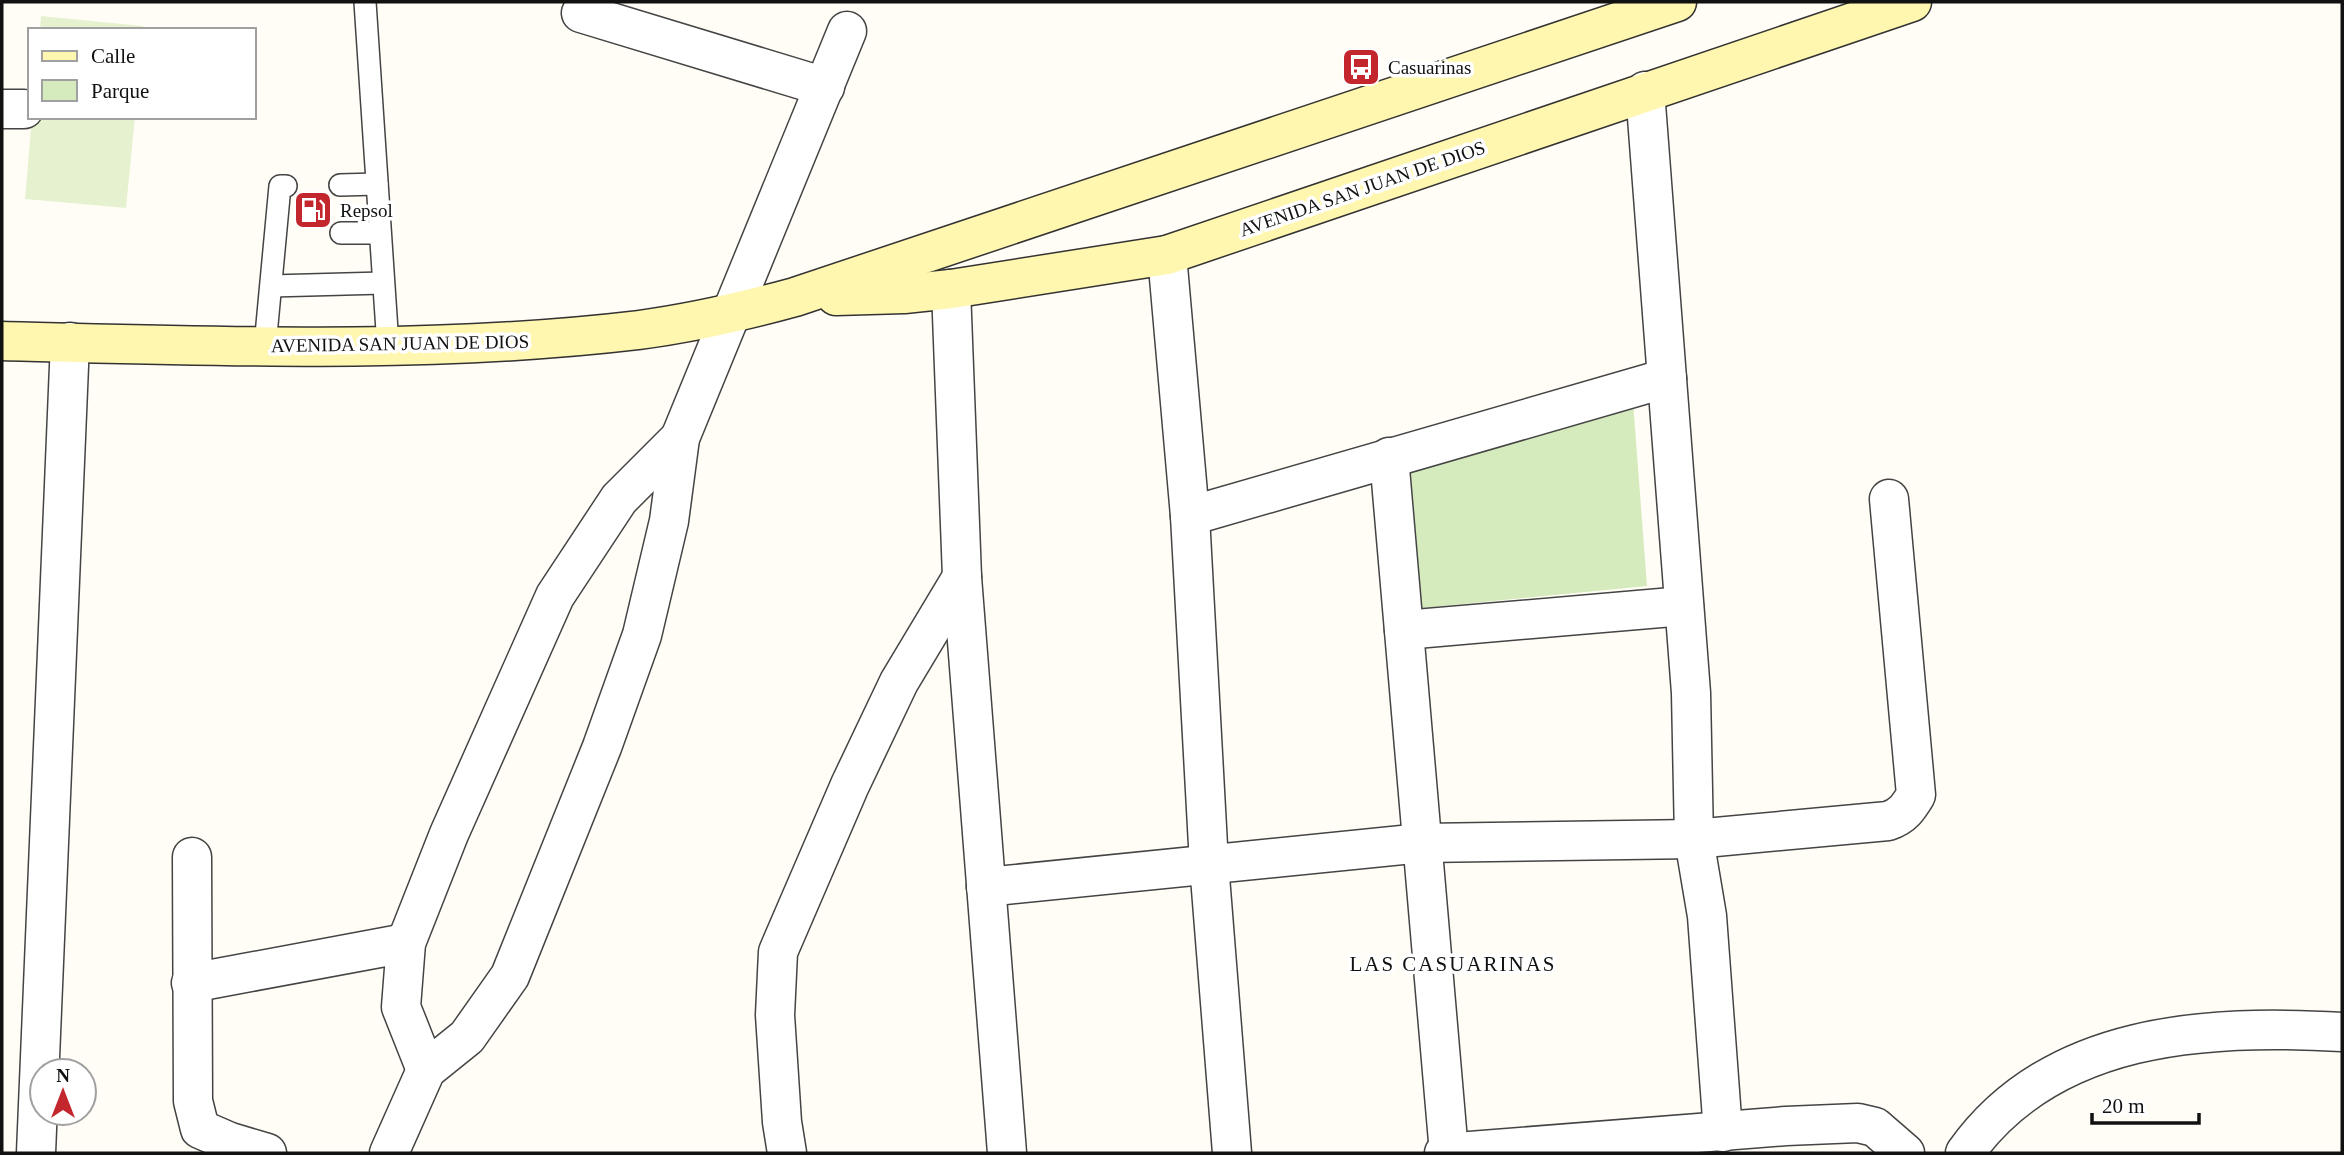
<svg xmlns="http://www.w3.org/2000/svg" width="2344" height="1155" font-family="Georgia,serif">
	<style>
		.green { fill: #d5ebbd }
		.pitch { fill: #e6f2cf }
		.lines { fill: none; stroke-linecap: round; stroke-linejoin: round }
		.service-casing { stroke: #444; stroke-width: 24 }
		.minor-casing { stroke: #444; stroke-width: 41 }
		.tertiary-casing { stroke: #444; stroke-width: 41 }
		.secondary-casing { stroke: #333; stroke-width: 41 }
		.service { stroke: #fff; stroke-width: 21 }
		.minor { stroke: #fff; stroke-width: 38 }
		.tertiary { stroke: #fff; stroke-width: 38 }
		.secondary { stroke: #fff6b0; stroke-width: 38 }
		.labels { text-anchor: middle; stroke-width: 7; stroke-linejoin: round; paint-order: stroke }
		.poi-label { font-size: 19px; fill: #111; stroke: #fff; text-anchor: start }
		.street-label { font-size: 19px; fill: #111; stroke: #fff }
		.neighbourhood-label { font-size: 21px; letter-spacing: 2px; fill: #111; stroke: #fff }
	</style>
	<rect width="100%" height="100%" fill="#fffdf5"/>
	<polygon class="green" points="1633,402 1647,586 1422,608 1406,467"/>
	<g class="pitch">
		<polygon points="41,16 143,26 143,30 40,30"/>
		<polygon points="32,117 135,117 126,208 25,199"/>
	</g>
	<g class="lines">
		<defs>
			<g id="service">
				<polyline points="365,2 388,346"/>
				<polyline points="340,185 377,184"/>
				<polyline points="341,233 380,233"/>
				<polyline points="271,286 383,283"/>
				<polyline points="265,346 280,186 286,186"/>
			</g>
			<g id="minor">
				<polyline points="581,13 825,87"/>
				<polyline points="1645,91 1691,693 1694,839 1707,916 1723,1132"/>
				<polyline points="2,109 24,109"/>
				<polyline points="1167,255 1190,516 1209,864 1232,1153"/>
				<polyline points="951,289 962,577 1007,1153"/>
				<polyline points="1389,457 1449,1153"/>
				<polyline points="1190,516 1667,378"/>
				<polyline points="1404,630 1684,606"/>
				<polyline points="192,857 193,1101 200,1129 230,1142 267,1153"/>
				<path d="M986,887L1422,843L1694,839L1888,821C1903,816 1908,808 1916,795L1889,499"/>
				<polyline points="191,983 406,943"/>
				<polyline points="426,1070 401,1007 406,943 449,834 555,596 619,499 680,438"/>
				<polyline points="36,1153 70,342"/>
				<polyline points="389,1153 426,1070 467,1037 510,976 602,747 642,635 669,521 680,438 847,31"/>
				<polyline points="787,1153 782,1122 775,1015 778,952 850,785 899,682 962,577"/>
				<polyline points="1444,1153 1786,1126 1858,1123 1875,1127 1905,1153"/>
			</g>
			<path id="tertiary" d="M1965,1153C2051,1032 2207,1024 2342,1032"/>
			<g id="secondary">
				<polyline points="836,296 904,294 951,289 1167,255 1912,2"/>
				<path d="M2,341C214,346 428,355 639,330C692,323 744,311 795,297L1677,2"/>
			</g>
		</defs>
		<use href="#service" class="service-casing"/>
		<use href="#minor" class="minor-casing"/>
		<use href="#tertiary" class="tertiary-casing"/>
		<use href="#secondary" class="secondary-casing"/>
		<use href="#service" class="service"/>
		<use href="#minor" class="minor"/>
		<use href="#tertiary" class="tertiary"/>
		<use href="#secondary" class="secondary"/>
	</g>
	<defs>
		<symbol id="bus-square" viewBox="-11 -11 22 22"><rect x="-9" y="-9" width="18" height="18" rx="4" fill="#c4262e" stroke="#fff"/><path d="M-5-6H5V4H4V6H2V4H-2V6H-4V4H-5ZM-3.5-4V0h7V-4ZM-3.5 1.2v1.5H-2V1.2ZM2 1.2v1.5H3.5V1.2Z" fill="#fff"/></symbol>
		<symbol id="fuel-square" viewBox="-11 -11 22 22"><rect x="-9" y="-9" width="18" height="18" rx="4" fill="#c4262e" stroke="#fff"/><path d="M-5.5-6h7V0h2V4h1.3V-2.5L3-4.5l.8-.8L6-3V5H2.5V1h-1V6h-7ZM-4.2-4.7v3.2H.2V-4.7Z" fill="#fff"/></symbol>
	</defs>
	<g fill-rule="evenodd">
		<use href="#bus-square" x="1339" y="45" width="44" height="44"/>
		<use href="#fuel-square" x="291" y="188" width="44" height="44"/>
	</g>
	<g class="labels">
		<g class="poi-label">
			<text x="1388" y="74">Casuarinas</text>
			<text x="340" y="217">Repsol</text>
		</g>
		<g class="street-label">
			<text transform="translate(1362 188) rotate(-19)" y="7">AVENIDA SAN JUAN DE DIOS</text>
			<text transform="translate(400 343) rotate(-1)" y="7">AVENIDA SAN JUAN DE DIOS</text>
		</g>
		<g class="neighbourhood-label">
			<text x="1453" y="971">LAS CASUARINAS</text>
		</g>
	</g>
	<rect width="2344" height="1155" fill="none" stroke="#111111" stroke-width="7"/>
	<rect x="28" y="28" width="228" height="91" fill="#ffffff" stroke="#a0a0a0" stroke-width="2"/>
	<rect x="42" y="51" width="35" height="10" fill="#fff6b0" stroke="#a0a0a0" stroke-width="2"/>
	<text x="91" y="63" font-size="21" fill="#111111">Calle</text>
	<rect x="42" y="80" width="35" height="21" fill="#d5ebbd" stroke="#a0a0a0" stroke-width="2"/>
	<text x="91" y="98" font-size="21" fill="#111111">Parque</text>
	<g transform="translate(63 1092)"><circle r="33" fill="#ffffff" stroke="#a0a0a0" stroke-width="2"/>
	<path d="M0-5L12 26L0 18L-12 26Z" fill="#c4262e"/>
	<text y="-10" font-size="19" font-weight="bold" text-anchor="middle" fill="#111111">N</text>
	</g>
	<path d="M2092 1113v10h107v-10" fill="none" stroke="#111111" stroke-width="3.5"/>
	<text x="2102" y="1113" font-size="21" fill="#111111" stroke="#ffffff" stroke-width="5" paint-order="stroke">20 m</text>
</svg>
